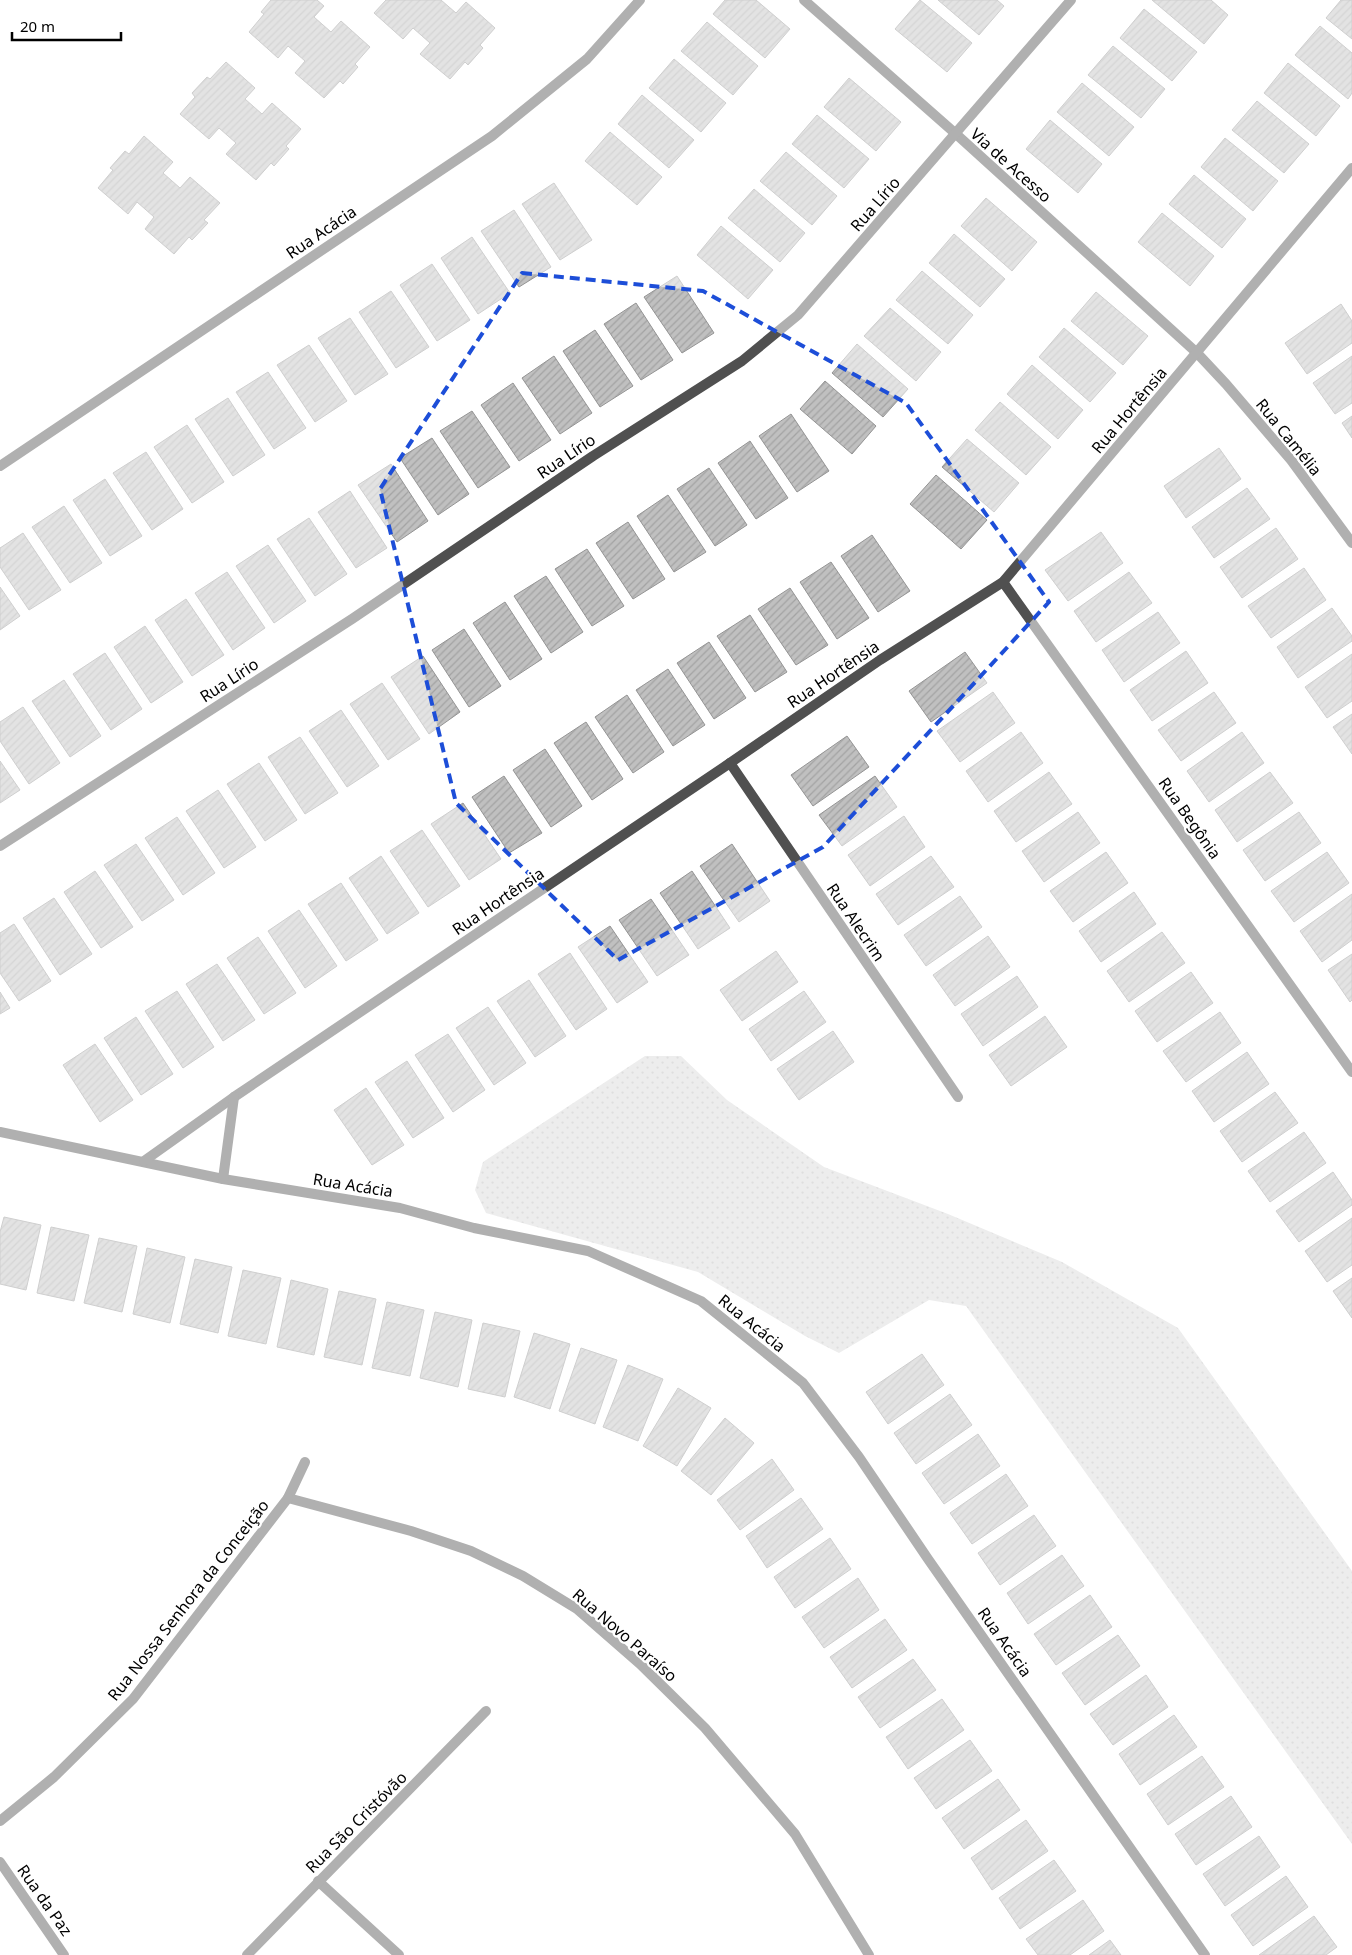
<svg xmlns="http://www.w3.org/2000/svg" width="1352" height="1955" font-family="'Noto Sans',sans-serif">
	<style>
		.grass { fill: url(#grass-dots) }
		.building { fill: url(#building-hatch); stroke: #949494 }
		.lines { fill: none; stroke-linecap: round; stroke-linejoin: round }
		.minor { stroke: #505050; stroke-width: 10 }
		.marked { fill: none; stroke: #1d4ed8; stroke-width: 4; stroke-dasharray: 10 6; stroke-linejoin: round }
		.labels { text-anchor: middle; stroke-width: 4.5; stroke-linejoin: round; paint-order: stroke }
		.street-label { font-size: 16px; fill: #000; stroke: #fff }
	</style>
	<defs>
		<pattern id="grass-dots" width="8" height="8" patternUnits="userSpaceOnUse" patternTransform="scale(1.25)"><rect width="8" height="8" fill="#d7d7d7"/><path d="M2 2h.1M6 6h.1" fill="none" stroke="#b7b7b7" stroke-width="1.8" stroke-linecap="round"/></pattern>
		<pattern id="building-hatch" width="6" height="6" patternUnits="userSpaceOnUse" patternTransform="scale(1.25)"><rect width="6" height="6" fill="#c0c0c0"/><path d="M-1 1l2-2M0 6l6-6M5 7l2-2" fill="none" stroke="#a3a3a3"/></pattern>
	</defs>
	<rect width="100%" height="100%" fill="#fff"/>
	<polygon class="grass" points="645,1056 681,1056 727,1100 824,1167 948,1214 1062,1262 1178,1328 1352,1571 1352,1844 966,1306 929,1300 839,1353 805,1336 698,1272 486,1213 475,1190 483,1162"/>
	<g class="building">
		<polygon points="271,0 317,0 324,6 314,17 331,32 341,21 370,47 355,64 358,67 343,84 340,81 324,98 295,73 305,61 288,46 278,58 249,32 264,14 261,12"/>
		<polygon points="386,0 441,0 456,13 466,2 495,28 480,45 483,48 468,65 465,62 450,79 420,54 430,43 413,28 403,39 374,13"/>
		<polygon points="725,0 756,0 790,29 765,58 713,14"/>
		<polygon points="920,0 972,43 947,72 895,29"/>
		<polygon points="938,0 997,0 1004,6 979,35"/>
		<polygon points="1152,0 1211,0 1228,15 1204,44"/>
		<polygon points="1341,0 1352,0 1352,39 1326,18"/>
		<polygon points="1144,9 1197,52 1172,81 1120,38"/>
		<polygon points="707,22 758,66 733,95 681,51"/>
		<polygon points="1320,26 1352,53 1352,93 1348,99 1295,55"/>
		<polygon points="1113,46 1165,89 1141,118 1088,75"/>
		<polygon points="674,59 726,103 701,132 649,88"/>
		<polygon points="226,62 255,88 245,99 262,114 272,103 301,129 286,146 289,149 274,166 271,163 256,180 226,154 236,143 219,128 209,139 180,114 195,97 192,93 207,77 210,79"/>
		<polygon points="1288,63 1340,106 1316,136 1264,93"/>
		<polygon points="849,78 901,122 876,151 824,107"/>
		<polygon points="1082,83 1134,127 1109,156 1057,112"/>
		<polygon points="642,95 694,140 669,168 618,124"/>
		<polygon points="1257,101 1309,144 1284,173 1232,130"/>
		<polygon points="817,115 869,159 844,188 792,144"/>
		<polygon points="1050,120 1102,164 1078,193 1026,149"/>
		<polygon points="610,132 662,177 637,205 585,161"/>
		<polygon points="144,136 173,162 163,173 180,188 190,177 220,203 204,220 208,223 192,240 189,237 174,254 145,229 154,217 137,202 128,214 98,188 113,170 110,168 125,151 129,154"/>
		<polygon points="1225,138 1278,181 1253,211 1201,167"/>
		<polygon points="786,152 837,196 812,225 760,181"/>
		<polygon points="1194,175 1246,219 1222,248 1169,204"/>
		<polygon points="554,183 592,240 560,260 522,204"/>
		<polygon points="754,189 805,233 780,262 728,218"/>
		<polygon points="986,198 1037,242 1012,271 961,226"/>
		<polygon points="514,210 551,267 519,287 481,231"/>
		<polygon points="1162,213 1214,256 1190,286 1138,242"/>
		<polygon points="721,226 773,270 748,299 697,255"/>
		<polygon points="954,234 1005,279 980,307 929,263"/>
		<polygon points="472,237 510,293 478,314 441,258"/>
		<polygon points="432,264 470,320 437,341 400,285"/>
		<polygon points="922,271 973,315 948,344 896,300"/>
		<polygon points="677,276 714,333 682,353 644,297"/>
		<polygon points="391,291 429,347 396,368 359,312"/>
		<polygon points="1096,292 1148,336 1123,365 1071,321"/>
		<polygon points="636,303 673,360 641,380 604,324"/>
		<polygon points="1341,304 1352,321 1352,343 1307,374 1285,343"/>
		<polygon points="890,308 941,352 916,381 864,336"/>
		<polygon points="350,318 388,374 355,395 318,338"/>
		<polygon points="1064,328 1116,373 1090,402 1039,357"/>
		<polygon points="595,330 633,386 600,407 563,351"/>
		<polygon points="857,344 908,389 883,417 832,373"/>
		<polygon points="309,345 347,401 315,422 277,365"/>
		<polygon points="554,356 592,413 560,434 522,378"/>
		<polygon points="1352,356 1352,403 1335,414 1313,383"/>
		<polygon points="1032,365 1083,410 1058,439 1007,394"/>
		<polygon points="268,372 306,428 274,449 236,392"/>
		<polygon points="825,381 876,426 852,454 800,409"/>
		<polygon points="513,383 551,440 519,461 481,405"/>
		<polygon points="228,398 265,455 233,476 195,419"/>
		<polygon points="1000,402 1051,447 1026,475 975,430"/>
		<polygon points="472,411 510,467 478,488 440,431"/>
		<polygon points="791,414 829,471 797,492 759,436"/>
		<polygon points="1352,416 1352,438 1342,423"/>
		<polygon points="187,425 224,482 192,503 154,447"/>
		<polygon points="432,438 469,494 438,515 400,458"/>
		<polygon points="967,439 1019,483 994,512 942,467"/>
		<polygon points="750,441 788,498 756,519 718,463"/>
		<polygon points="1219,448 1241,479 1186,518 1164,486"/>
		<polygon points="146,452 183,509 152,530 113,473"/>
		<polygon points="391,464 428,521 397,542 358,485"/>
		<polygon points="709,468 747,525 715,546 677,489"/>
		<polygon points="936,475 987,520 961,549 910,504"/>
		<polygon points="105,479 142,536 110,556 73,500"/>
		<polygon points="1247,488 1270,519 1214,558 1192,527"/>
		<polygon points="350,491 387,548 356,568 318,512"/>
		<polygon points="668,495 706,552 674,572 637,516"/>
		<polygon points="64,506 102,563 70,583 32,527"/>
		<polygon points="309,518 347,574 315,596 277,539"/>
		<polygon points="628,522 665,579 633,599 596,543"/>
		<polygon points="1276,528 1298,559 1242,598 1220,567"/>
		<polygon points="1101,532 1123,563 1068,601 1045,570"/>
		<polygon points="23,533 61,590 29,610 0,567 0,548"/>
		<polygon points="872,535 910,591 878,612 841,556"/>
		<polygon points="268,545 306,601 274,623 236,566"/>
		<polygon points="587,549 624,606 592,626 555,569"/>
		<polygon points="831,562 869,618 837,639 800,582"/>
		<polygon points="1304,568 1326,600 1271,638 1248,606"/>
		<polygon points="227,572 265,628 233,650 195,593"/>
		<polygon points="1129,572 1152,603 1096,642 1074,611"/>
		<polygon points="546,576 583,632 551,653 514,596"/>
		<polygon points="0,587 20,616 0,630"/>
		<polygon points="790,588 828,645 796,665 758,609"/>
		<polygon points="186,599 224,655 192,676 155,620"/>
		<polygon points="505,602 542,659 510,680 473,623"/>
		<polygon points="1332,608 1352,636 1352,641 1298,678 1277,647"/>
		<polygon points="1158,612 1180,643 1124,682 1102,650"/>
		<polygon points="750,615 787,672 755,692 717,636"/>
		<polygon points="145,626 183,682 151,703 114,647"/>
		<polygon points="464,629 501,686 469,707 432,650"/>
		<polygon points="709,642 746,698 714,719 677,663"/>
		<polygon points="1186,651 1208,683 1152,721 1130,690"/>
		<polygon points="965,652 987,683 931,722 909,691"/>
		<polygon points="105,653 142,709 111,730 73,674"/>
		<polygon points="1352,654 1352,701 1327,718 1305,687"/>
		<polygon points="423,656 460,712 429,734 391,677"/>
		<polygon points="668,669 705,725 673,746 636,690"/>
		<polygon points="64,680 101,736 70,757 32,701"/>
		<polygon points="382,683 420,739 388,760 350,704"/>
		<polygon points="993,692 1015,723 960,762 937,731"/>
		<polygon points="1214,692 1236,723 1181,761 1158,730"/>
		<polygon points="627,695 664,752 633,773 595,717"/>
		<polygon points="23,707 60,763 29,784 0,741 0,722"/>
		<polygon points="341,710 379,766 347,787 309,731"/>
		<polygon points="1352,714 1352,754 1333,727"/>
		<polygon points="586,722 623,779 592,800 554,743"/>
		<polygon points="1021,732 1043,763 988,802 966,771"/>
		<polygon points="1242,732 1264,763 1209,802 1187,771"/>
		<polygon points="847,736 869,767 813,806 791,775"/>
		<polygon points="300,737 338,793 305,814 268,757"/>
		<polygon points="545,749 582,806 551,827 513,770"/>
		<polygon points="0,761 20,790 0,803"/>
		<polygon points="259,763 297,820 265,841 227,784"/>
		<polygon points="1049,772 1072,804 1016,842 994,811"/>
		<polygon points="1270,772 1293,803 1237,842 1215,810"/>
		<polygon points="504,776 542,833 509,853 472,797"/>
		<polygon points="875,776 897,807 842,846 819,815"/>
		<polygon points="218,790 256,847 224,868 186,811"/>
		<polygon points="463,803 501,859 469,880 431,824"/>
		<polygon points="1078,812 1100,843 1044,882 1022,851"/>
		<polygon points="1299,812 1321,843 1265,881 1243,850"/>
		<polygon points="904,816 925,847 870,886 848,855"/>
		<polygon points="177,817 215,873 183,895 145,838"/>
		<polygon points="422,830 460,886 428,907 390,851"/>
		<polygon points="136,844 174,900 142,921 104,865"/>
		<polygon points="732,844 770,901 739,922 700,866"/>
		<polygon points="1106,852 1128,883 1073,922 1050,891"/>
		<polygon points="1327,852 1349,883 1294,922 1271,891"/>
		<polygon points="381,856 419,913 387,934 349,878"/>
		<polygon points="931,856 954,887 898,925 876,894"/>
		<polygon points="95,871 133,927 101,948 64,892"/>
		<polygon points="692,871 730,928 698,949 660,893"/>
		<polygon points="341,883 378,940 346,961 308,904"/>
		<polygon points="1134,892 1156,924 1101,962 1079,931"/>
		<polygon points="1352,894 1352,940 1322,962 1300,931"/>
		<polygon points="960,896 982,927 926,966 904,935"/>
		<polygon points="54,898 92,954 60,975 23,918"/>
		<polygon points="651,899 689,955 657,976 619,920"/>
		<polygon points="299,910 337,966 305,988 268,931"/>
		<polygon points="14,924 51,981 19,1001 0,973 0,933"/>
		<polygon points="610,926 648,982 617,1003 578,947"/>
		<polygon points="1162,932 1185,963 1129,1002 1107,971"/>
		<polygon points="988,936 1010,967 955,1006 933,975"/>
		<polygon points="258,937 296,993 264,1014 227,958"/>
		<polygon points="776,951 798,982 742,1021 720,990"/>
		<polygon points="570,953 607,1009 576,1030 538,974"/>
		<polygon points="1352,954 1352,1000 1350,1002 1328,970"/>
		<polygon points="217,964 255,1020 223,1041 186,984"/>
		<polygon points="1191,972 1213,1003 1157,1042 1135,1011"/>
		<polygon points="1017,976 1038,1007 983,1046 961,1014"/>
		<polygon points="529,980 566,1036 535,1057 497,1001"/>
		<polygon points="177,991 214,1047 183,1068 145,1011"/>
		<polygon points="804,991 826,1022 771,1061 749,1029"/>
		<polygon points="0,992 10,1008 0,1014"/>
		<polygon points="488,1007 526,1063 494,1085 456,1028"/>
		<polygon points="1220,1012 1241,1043 1186,1082 1163,1051"/>
		<polygon points="1045,1016 1067,1047 1011,1086 989,1055"/>
		<polygon points="136,1017 173,1074 141,1095 104,1038"/>
		<polygon points="833,1031 854,1062 799,1100 777,1069"/>
		<polygon points="448,1034 485,1090 453,1112 415,1055"/>
		<polygon points="95,1044 133,1100 100,1122 63,1065"/>
		<polygon points="1247,1052 1269,1084 1214,1122 1192,1091"/>
		<polygon points="407,1061 444,1118 413,1138 375,1082"/>
		<polygon points="366,1088 404,1145 372,1165 334,1110"/>
		<polygon points="1275,1092 1298,1123 1242,1162 1220,1131"/>
		<polygon points="1304,1132 1326,1163 1270,1202 1248,1171"/>
		<polygon points="1333,1172 1352,1200 1352,1205 1299,1242 1276,1211"/>
		<polygon points="4,1217 41,1225 26,1290 0,1284 0,1232"/>
		<polygon points="1352,1218 1352,1265 1327,1282 1305,1251"/>
		<polygon points="51,1227 89,1235 74,1301 37,1293"/>
		<polygon points="99,1238 137,1246 122,1312 84,1303"/>
		<polygon points="147,1248 185,1257 170,1323 133,1314"/>
		<polygon points="195,1259 232,1267 218,1333 180,1324"/>
		<polygon points="243,1270 281,1278 266,1344 228,1336"/>
		<polygon points="1352,1278 1352,1318 1333,1291"/>
		<polygon points="291,1280 328,1289 314,1355 277,1347"/>
		<polygon points="339,1291 376,1299 362,1365 324,1357"/>
		<polygon points="387,1302 424,1310 410,1376 372,1368"/>
		<polygon points="435,1312 472,1320 458,1387 420,1378"/>
		<polygon points="483,1323 520,1331 505,1397 468,1389"/>
		<polygon points="534,1333 570,1344 550,1409 514,1397"/>
		<polygon points="581,1348 617,1360 595,1424 559,1411"/>
		<polygon points="922,1354 944,1385 888,1424 866,1392"/>
		<polygon points="628,1365 663,1379 638,1441 603,1427"/>
		<polygon points="678,1388 711,1408 677,1466 643,1446"/>
		<polygon points="950,1394 972,1425 916,1464 894,1433"/>
		<polygon points="725,1418 754,1443 711,1495 681,1471"/>
		<polygon points="978,1434 1000,1466 944,1504 922,1473"/>
		<polygon points="772,1459 794,1490 740,1530 717,1500"/>
		<polygon points="1006,1474 1028,1506 972,1544 950,1513"/>
		<polygon points="801,1498 823,1529 767,1568 746,1536"/>
		<polygon points="1034,1515 1056,1546 1000,1585 978,1553"/>
		<polygon points="830,1538 851,1569 795,1608 774,1577"/>
		<polygon points="1062,1555 1084,1586 1028,1624 1007,1593"/>
		<polygon points="858,1578 879,1610 824,1648 802,1617"/>
		<polygon points="1090,1595 1112,1627 1056,1665 1034,1634"/>
		<polygon points="885,1619 907,1650 852,1688 830,1657"/>
		<polygon points="1118,1635 1140,1666 1085,1705 1062,1673"/>
		<polygon points="913,1659 936,1690 880,1728 858,1697"/>
		<polygon points="1146,1675 1168,1707 1113,1745 1090,1714"/>
		<polygon points="942,1699 964,1730 908,1769 886,1737"/>
		<polygon points="1174,1715 1197,1747 1140,1785 1119,1754"/>
		<polygon points="970,1740 992,1771 936,1809 914,1778"/>
		<polygon points="1202,1756 1224,1787 1168,1825 1147,1794"/>
		<polygon points="998,1779 1020,1810 964,1849 942,1818"/>
		<polygon points="1231,1796 1252,1827 1196,1865 1175,1834"/>
		<polygon points="1026,1820 1048,1851 992,1890 971,1858"/>
		<polygon points="1259,1836 1280,1867 1225,1906 1203,1874"/>
		<polygon points="1054,1860 1076,1891 1020,1929 999,1898"/>
		<polygon points="1286,1876 1308,1907 1253,1946 1231,1915"/>
		<polygon points="1083,1900 1104,1931 1070,1955 1038,1955 1026,1939"/>
		<polygon points="1314,1916 1337,1947 1326,1955 1259,1955"/>
		<polygon points="1110,1940 1121,1955 1089,1955"/>
	</g>
	<g class="lines">
		<g class="minor">
			<polyline points="804,0 956,134 1197,353 1226,384 1291,460 1352,543"/>
			<polyline points="0,466 492,136 587,59 640,0"/>
			<polyline points="1003,582 1352,1072"/>
			<polyline points="730,763 958,1097"/>
			<polyline points="0,846 352,619 593,456 742,361 798,315 1071,0"/>
			<polyline points="0,1132 223,1179 400,1208 474,1228 588,1251 701,1301 803,1383 859,1457 928,1559 1205,1955"/>
			<polyline points="144,1161 234,1097 730,763 880,660 1003,582 1352,168"/>
			<polyline points="223,1179 234,1097"/>
			<polyline points="305,1462 288,1498 411,1531 471,1551 523,1576 577,1609 640,1664 705,1728 795,1834 869,1955"/>
			<polyline points="0,1821 54,1777 133,1699 288,1498"/>
			<polyline points="0,1862 64,1955"/>
			<polyline points="318,1881 399,1955"/>
			<polyline points="247,1955 486,1711"/>
		</g>
	</g>
	<path d="M0 0H1352V1955H0ZM522,273L703,291L906,403L1049,602L823,847L618,960L456,803L380,489Z" fill="#fff" fill-opacity=".55" fill-rule="evenodd"/>
	<path class="marked" d="M522,273L703,291L906,403L1049,602L823,847L618,960L456,803L380,489Z"/>
	<g class="labels">
		<g class="street-label">
			<text transform="translate(1011 165) rotate(42)" y="6">Via de Acesso</text>
			<text transform="translate(875 204) rotate(-49)" y="6">Rua Lírio</text>
			<text transform="translate(321 232) rotate(-34)" y="6">Rua Acácia</text>
			<text transform="translate(1129 410) rotate(-50)" y="6">Rua Hortênsia</text>
			<text transform="translate(1289 437) rotate(51)" y="6">Rua Camélia</text>
			<text transform="translate(566 456) rotate(-34)" y="6">Rua Lírio</text>
			<text transform="translate(833 674) rotate(-34)" y="6">Rua Hortênsia</text>
			<text transform="translate(229 680) rotate(-33)" y="6">Rua Lírio</text>
			<text transform="translate(1190 818) rotate(55)" y="6">Rua Begônia</text>
			<text transform="translate(498 901) rotate(-34)" y="6">Rua Hortênsia</text>
			<text transform="translate(856 922) rotate(56)" y="6">Rua Alecrim</text>
			<text transform="translate(353 1185) rotate(9)" y="6">Rua Acácia</text>
			<text transform="translate(752 1323) rotate(39)" y="6">Rua Acácia</text>
			<text transform="translate(188 1600) rotate(-52)" y="6">Rua Nossa Senhora da Conceição</text>
			<text transform="translate(625 1635) rotate(41)" y="6">Rua Novo Paraíso</text>
			<text transform="translate(1005 1642) rotate(55)" y="6">Rua Acácia</text>
			<text transform="translate(356 1822) rotate(-45)" y="6">Rua São Cristóvão</text>
			<text transform="translate(45 1900) rotate(55)" y="6">Rua da Paz</text>
		</g>
	</g>
	<path d="M12 32v8h109v-8" fill="none" stroke="#000000" stroke-width="2.5"/>
	<text x="20" y="32" font-size="15" fill="#000000" stroke="#ffffff" stroke-width="4" paint-order="stroke">20 m</text>
</svg>
